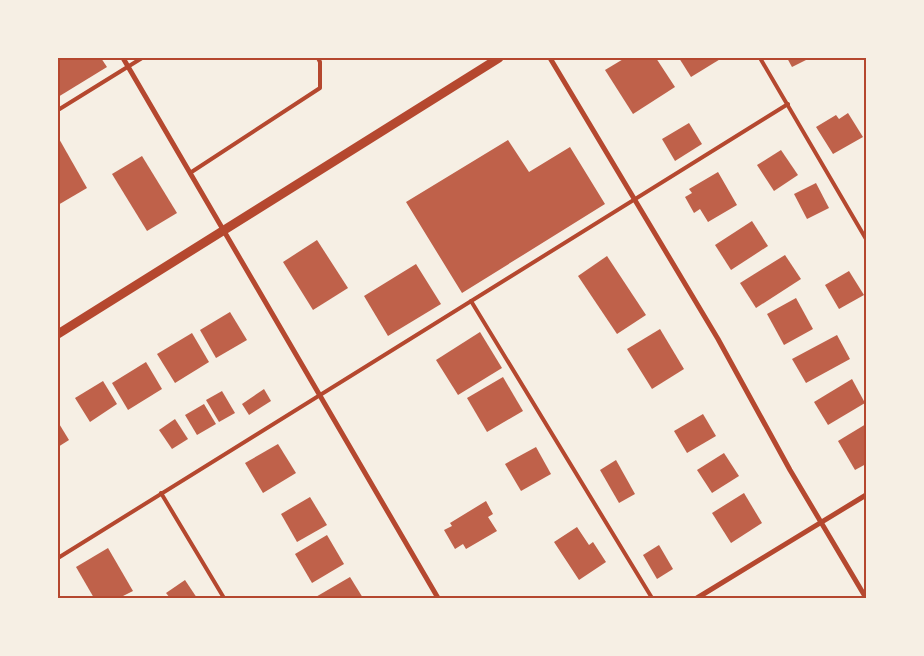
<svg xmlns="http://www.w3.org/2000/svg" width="924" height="656" font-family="'Public Sans',sans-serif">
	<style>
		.building { fill: #bf614a }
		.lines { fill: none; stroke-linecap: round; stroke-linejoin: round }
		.service { stroke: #b5482f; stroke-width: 4 }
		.minor { stroke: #b5482f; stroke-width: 5 }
		.tertiary { stroke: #b5482f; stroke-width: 9 }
		.neatline { fill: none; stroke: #b5482f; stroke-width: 2 }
	</style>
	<rect width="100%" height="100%" fill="#f6efe4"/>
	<g class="building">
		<polygon points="58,58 101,58 107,67 58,97"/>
		<polygon points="625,58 656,58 675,87 633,114 605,70"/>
		<polygon points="679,58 722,58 691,77"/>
		<polygon points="787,58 810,58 792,67"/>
		<polygon points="848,113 863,137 833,154 816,127 836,115 839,119"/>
		<polygon points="689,123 702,144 675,161 662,139"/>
		<polygon points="58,137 87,188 58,205"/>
		<polygon points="508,140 529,172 570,147 605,204 462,293 406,202"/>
		<polygon points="781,150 798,175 774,191 757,165"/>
		<polygon points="142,156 177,213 147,231 112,174"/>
		<polygon points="718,172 737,205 708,222 700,209 694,213 685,197 692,193 689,189"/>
		<polygon points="816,183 829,208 807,219 794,194"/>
		<polygon points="752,221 768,246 731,270 715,245"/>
		<polygon points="317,240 348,288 313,310 283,262"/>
		<polygon points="785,255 801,279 756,308 740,283"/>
		<polygon points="607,256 646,315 617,334 578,276"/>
		<polygon points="416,264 441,304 388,336 364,296"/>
		<polygon points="849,271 864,295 839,309 825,285"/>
		<polygon points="796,298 813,329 784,345 767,314"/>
		<polygon points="230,312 247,340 216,358 200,330"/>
		<polygon points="660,329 684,369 652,389 627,349"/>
		<polygon points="480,332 502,368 458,395 436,360"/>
		<polygon points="192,333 209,362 175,383 157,354"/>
		<polygon points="837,335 850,359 806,383 792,359"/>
		<polygon points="146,362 162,389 128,410 112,383"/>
		<polygon points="503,377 523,411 487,432 467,398"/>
		<polygon points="852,379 865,403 828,425 814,402"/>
		<polygon points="103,381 117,404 90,422 75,398"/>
		<polygon points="264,389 271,401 249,415 242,404"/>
		<polygon points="222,391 235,413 219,422 206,400"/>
		<polygon points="204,404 216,424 197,435 185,415"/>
		<polygon points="703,414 716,436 687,453 674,431"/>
		<polygon points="175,419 188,439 172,449 159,430"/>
		<polygon points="58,422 69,440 58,447"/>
		<polygon points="866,424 866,464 855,470 838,441"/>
		<polygon points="278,444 296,473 263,493 245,463"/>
		<polygon points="536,447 551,474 521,491 505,464"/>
		<polygon points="724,453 739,476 712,493 697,470"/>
		<polygon points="616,460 635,494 619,503 600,470"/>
		<polygon points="744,493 762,523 731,543 712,513"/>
		<polygon points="310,497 327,525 297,542 281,514"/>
		<polygon points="486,501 493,514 488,517 497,531 466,549 463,544 455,549 444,530 452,526 450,523"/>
		<polygon points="577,527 589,545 593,542 606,562 579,580 554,542"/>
		<polygon points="327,535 344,564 312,583 295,554"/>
		<polygon points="659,545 673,569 657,579 643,555"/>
		<polygon points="108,548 133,591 119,598 94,598 76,567"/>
		<polygon points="350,577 363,598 314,598"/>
		<polygon points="185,580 197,598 170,598 166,593"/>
	</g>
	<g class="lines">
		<g class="service">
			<polyline points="760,58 866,239"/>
			<polyline points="58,110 142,58"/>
			<polyline points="190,173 320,88 320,62 318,58"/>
			<polyline points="471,301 652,598"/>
			<polyline points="161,493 224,598"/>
			<polyline points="58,558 788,104"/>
		</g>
		<g class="minor">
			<polyline points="123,58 438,598"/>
			<polyline points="550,58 718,339 790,470 866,598"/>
			<polyline points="697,598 866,495"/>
		</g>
		<polyline class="tertiary" points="58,334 499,58"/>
	</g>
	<rect width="924" height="656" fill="none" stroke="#f6efe4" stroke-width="118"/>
	<rect x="59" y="59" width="806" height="538" class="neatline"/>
</svg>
